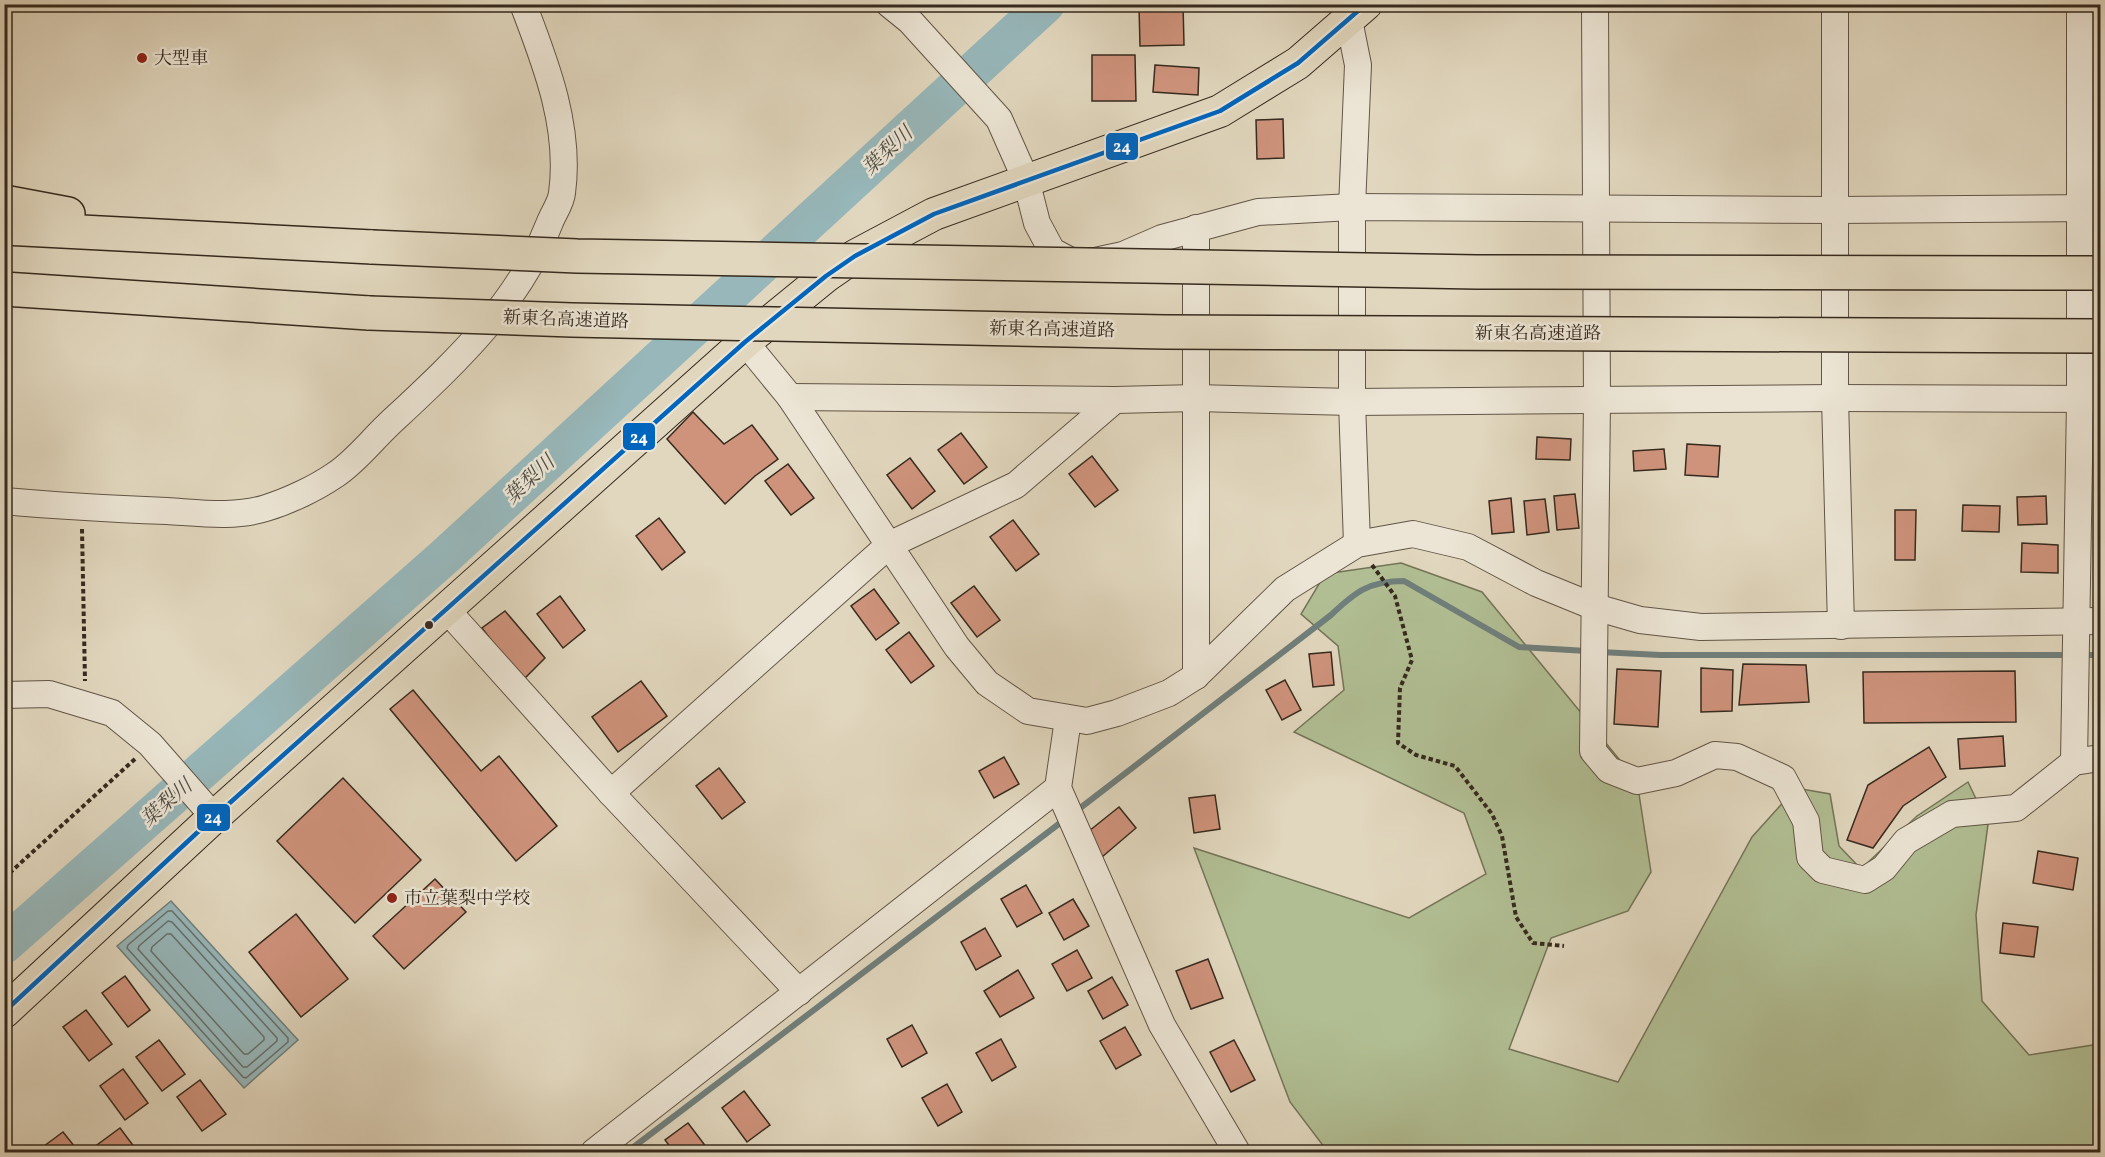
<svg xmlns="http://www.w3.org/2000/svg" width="2105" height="1157" font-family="Vollkorn,'Noto Serif JP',serif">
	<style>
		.green { fill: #b1be93; stroke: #747458; stroke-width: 1.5 }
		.water { fill: #97b7ba; stroke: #707f7c; stroke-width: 1.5 }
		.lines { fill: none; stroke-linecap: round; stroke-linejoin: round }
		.shore { stroke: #66706c; stroke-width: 1.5 }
		.stream { stroke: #707f7c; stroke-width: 6 }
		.river { stroke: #97b7ba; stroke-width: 38 }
		.building { fill: #cf937c; stroke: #362a1e; stroke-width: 1.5 }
		.minor-casing { stroke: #615546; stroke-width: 28 }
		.major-casing { stroke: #362a1e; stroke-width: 34 }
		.highway-casing { stroke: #362a1e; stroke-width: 36 }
		.path { stroke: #362a1e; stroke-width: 4; stroke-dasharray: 4.5 3; stroke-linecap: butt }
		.minor { stroke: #ece5d5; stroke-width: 26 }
		.major { stroke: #e1d7be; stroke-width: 32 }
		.highway { stroke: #e1d7be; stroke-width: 33 }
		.highway-bridge-casing { stroke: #362a1e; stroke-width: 36; stroke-linecap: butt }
		.highway-bridge { stroke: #e1d7be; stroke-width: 33 }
		.bus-1-casing { stroke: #ece5d5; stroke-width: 9 }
		.bus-1 { stroke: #0065bd; stroke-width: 4.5 }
		.poi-dot { fill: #8f2418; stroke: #ece5d5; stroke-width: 2 }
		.bus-dot { fill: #362a1e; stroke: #ece5d5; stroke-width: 2 }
		.labels { text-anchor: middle; stroke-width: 5; stroke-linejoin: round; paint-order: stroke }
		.poi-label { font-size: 18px; fill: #362a1e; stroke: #ece5d5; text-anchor: start }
		.street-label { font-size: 18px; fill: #362a1e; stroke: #ece5d5 }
		.water-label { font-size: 20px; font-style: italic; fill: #4e4d45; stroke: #ece5d5 }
		.line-badge { stroke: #ece5d5; stroke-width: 2 }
		.badge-label { font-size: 16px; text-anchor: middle; font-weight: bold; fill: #fff }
	</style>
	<rect width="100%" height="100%" fill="#e1d7be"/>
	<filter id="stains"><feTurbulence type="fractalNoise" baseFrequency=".00333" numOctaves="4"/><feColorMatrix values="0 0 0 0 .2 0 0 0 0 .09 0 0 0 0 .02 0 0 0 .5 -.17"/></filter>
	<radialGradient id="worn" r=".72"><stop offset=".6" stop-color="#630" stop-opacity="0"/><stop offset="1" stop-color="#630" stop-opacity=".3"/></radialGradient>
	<polygon class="green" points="1401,563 1482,592 1637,781 1651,872 1628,911 1551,938 1509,1049 1618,1082 1752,837 1796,788 1830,794 1839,846 1861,869 1917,816 1968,782 1988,824 1976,915 1982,1001 2029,1055 2100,1044 2100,1152 1328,1152 1290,1102 1194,848 1409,918 1486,874 1464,813 1294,732 1344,690 1338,646 1301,614 1325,574"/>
	<polygon class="water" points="171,901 298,1040 244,1088 117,946"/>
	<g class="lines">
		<g class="shore">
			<polygon points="168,911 172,911 288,1038 288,1042 246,1078 243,1077 127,948 128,945"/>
			<polygon points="168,921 172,922 277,1038 277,1041 247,1067 243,1067 138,949 139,946"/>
			<polygon points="167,934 171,934 264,1037 264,1040 248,1054 244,1054 151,951 152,947"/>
		</g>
		<g class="stream">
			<polyline points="1600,652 1660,655 2070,655"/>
			<polyline points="2083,655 2100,655"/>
			<path d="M1075,812L1331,615C1355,592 1369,581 1404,581L1519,647L1587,651"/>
			<polyline points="627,1152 1064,820"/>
		</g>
		<polyline class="river" points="4,945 443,558 1046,4"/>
	</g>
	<g class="building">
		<polygon points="1156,4 1183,4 1184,45 1140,46 1139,6 1156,6"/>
		<polygon points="1092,55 1135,55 1136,101 1092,101"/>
		<polygon points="1155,65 1199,68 1198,95 1153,92"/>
		<polygon points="1283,119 1284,158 1257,159 1256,120"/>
		<polygon points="693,412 724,444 752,425 778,459 755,476 725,504 667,439"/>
		<polygon points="961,433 987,467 964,484 938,450"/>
		<polygon points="1537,437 1571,439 1570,460 1536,459"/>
		<polygon points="1687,444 1720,446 1718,477 1685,475"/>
		<polygon points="1664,449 1666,469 1634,471 1633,451"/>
		<polygon points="1092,456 1118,490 1095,507 1069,474"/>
		<polygon points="910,458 935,491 912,509 887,475"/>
		<polygon points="788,464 814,498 791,515 765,481"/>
		<polygon points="1575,494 1579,528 1557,530 1554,496"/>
		<polygon points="2046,496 2047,524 2018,525 2017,497"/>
		<polygon points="1511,498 1514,532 1492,534 1489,501"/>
		<polygon points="1545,499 1549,532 1527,535 1524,501"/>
		<polygon points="1963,505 2000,506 1999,532 1962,531"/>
		<polygon points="1895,510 1916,510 1915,560 1895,560"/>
		<polygon points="659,518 685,552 662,570 636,536"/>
		<polygon points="1013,520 1039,554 1016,571 990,537"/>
		<polygon points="2022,543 2058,545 2058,573 2021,572"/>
		<polygon points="974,586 1000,620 977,637 951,603"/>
		<polygon points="874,589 899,623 876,640 851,606"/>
		<polygon points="560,596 585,630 563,648 537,614"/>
		<polygon points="505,611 545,658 522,681 482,628"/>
		<polygon points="909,632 934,666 911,683 886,650"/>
		<polygon points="1331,652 1334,685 1313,687 1309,654"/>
		<polygon points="1743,664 1806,665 1809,702 1739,705"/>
		<polygon points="1701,668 1733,670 1732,711 1701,712"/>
		<polygon points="1617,669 1661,671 1658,727 1614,724"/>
		<polygon points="2015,671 2016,722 1864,723 1863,672"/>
		<polygon points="1285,680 1301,710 1282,720 1266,690"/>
		<polygon points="641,681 667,716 618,752 592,717"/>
		<polygon points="413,690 481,771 499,756 557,826 516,861 390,709"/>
		<polygon points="2003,736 2005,766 1960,769 1958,739"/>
		<polygon points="1929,747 1946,777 1903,806 1873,848 1847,840 1868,785"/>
		<polygon points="1004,757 1019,784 994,798 979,771"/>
		<polygon points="719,768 745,802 722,819 696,786"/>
		<polygon points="343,778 421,860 355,923 277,841"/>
		<polygon points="1215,795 1220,829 1194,833 1189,798"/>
		<polygon points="1119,807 1136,828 1102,857 1084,835"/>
		<polygon points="2038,851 2078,858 2073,890 2033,883"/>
		<polygon points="435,879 466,912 404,969 373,936"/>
		<polygon points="1026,885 1042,913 1017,927 1001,899"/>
		<polygon points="1073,899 1089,926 1064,940 1049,913"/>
		<polygon points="296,914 348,979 301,1017 249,952"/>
		<polygon points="2003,923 2038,927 2034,957 2000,953"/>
		<polygon points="985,928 1001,956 976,970 961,942"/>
		<polygon points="1077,950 1092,978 1067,991 1052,964"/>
		<polygon points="1208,959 1223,998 1191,1009 1176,971"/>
		<polygon points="1018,970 1034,998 1000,1017 984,991"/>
		<polygon points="125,976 150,1010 128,1027 102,993"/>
		<polygon points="1112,977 1128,1005 1103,1019 1088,991"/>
		<polygon points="86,1010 112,1044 89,1061 63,1027"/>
		<polygon points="912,1025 927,1053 902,1067 887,1039"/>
		<polygon points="1125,1027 1141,1055 1116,1069 1100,1041"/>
		<polygon points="1001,1039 1016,1067 992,1081 976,1053"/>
		<polygon points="159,1040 185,1074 162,1091 136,1057"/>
		<polygon points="1234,1040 1255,1080 1231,1092 1210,1052"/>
		<polygon points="123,1069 148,1103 125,1120 100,1086"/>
		<polygon points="200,1080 226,1114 202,1131 177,1097"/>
		<polygon points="947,1084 962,1112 938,1126 922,1098"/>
		<polygon points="744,1091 770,1125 747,1142 722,1108"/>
		<polygon points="688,1123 710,1152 674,1152 665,1140"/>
		<polygon points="120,1128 138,1152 102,1152 97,1145"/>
		<polygon points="63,1132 79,1152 43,1152 40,1149"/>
	</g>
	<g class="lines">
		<defs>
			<g id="minor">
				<polyline points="889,4 910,21 999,119 1026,180 1037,223 1052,251 1071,261 1095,261 1123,255 1162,238 1258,212 1352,207 1835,210 2100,208"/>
				<polyline points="1595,4 1597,400 1593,751 1609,770 1637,781 1676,773 1715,755 1737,757 1783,778 1806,821 1810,857 1823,870 1865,880 1884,868 1906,841 1952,814 2016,808 2074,762 2100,758"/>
				<polyline points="1835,4 1835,398 1841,626"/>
				<polyline points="1349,20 1358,65 1352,207 1352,402 1357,544"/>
				<polyline points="745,342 790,397 957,647 987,683 1028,711 1087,721 1117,713 1169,693 1196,676 1285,589 1357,544 1413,534 1468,547 1536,583 1595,607 1640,620 1701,627 2100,621"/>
				<polyline points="790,397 1115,400 1196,398 1352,402 1835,398 2100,399"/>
				<path d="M4,501C59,506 113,509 167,511C200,513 235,518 266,508C289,501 316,488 335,475C355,462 371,441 388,425C452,365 518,306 550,222C554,212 561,203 562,193C571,128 546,64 523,4"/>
				<polyline points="446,609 611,793 799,992"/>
				<polyline points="1196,676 1196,228"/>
				<polyline points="4,695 49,694 112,713 150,744 214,817"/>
				<polyline points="1068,719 1058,788 1162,1025 1237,1152"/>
				<polyline points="2074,762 2080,400 2080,4"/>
				<polyline points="611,793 889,545 1016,485 1115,400"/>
				<polyline points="594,1152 1058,788"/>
			</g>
			<polyline id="major" points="4,1012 214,817 745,342 826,276 855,256 934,214 1220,111 1298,63 1366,4"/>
			<g id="highway">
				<polyline points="4,202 68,214"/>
				<polyline points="4,228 372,247"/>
				<polyline points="4,289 369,313"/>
			</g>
		</defs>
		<use href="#minor" class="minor-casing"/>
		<use href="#major" class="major-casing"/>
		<use href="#highway" class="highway-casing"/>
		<g class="path">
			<polyline points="82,529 85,681"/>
			<polyline points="1372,565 1395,596 1412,660 1400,688 1398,743 1416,755 1455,766 1492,814 1502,836 1516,917 1533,943 1564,946"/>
			<polyline points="4,878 135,759"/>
		</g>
		<use href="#minor" class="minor"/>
		<use href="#major" class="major"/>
		<use href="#highway" class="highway"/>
		<defs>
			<g id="highway-bridge">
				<polyline points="372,247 577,256 1477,272 2100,273"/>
				<polyline points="369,313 572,320 1165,332 2100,336"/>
			</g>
		</defs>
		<use href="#highway-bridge" class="highway-bridge-casing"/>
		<use href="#highway-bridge" class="highway-bridge"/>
		<defs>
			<polyline id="bus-1" points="4,1012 214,817 745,342 826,276 855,256 934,214 1220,111 1298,63 1366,4"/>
		</defs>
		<use href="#bus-1" class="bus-1-casing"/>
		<use href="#bus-1" class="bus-1"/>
	</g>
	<g class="poi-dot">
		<circle cx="142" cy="58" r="6"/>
		<circle cx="392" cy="898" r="6"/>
	</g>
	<circle class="bus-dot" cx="429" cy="625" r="5"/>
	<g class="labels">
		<g class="poi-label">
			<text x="154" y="64">大型車</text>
			<text x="404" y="904">市立葉梨中学校</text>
		</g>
		<g class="street-label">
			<text transform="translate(566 319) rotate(2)" y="6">新東名高速道路</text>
			<text transform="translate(1052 329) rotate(1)" y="6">新東名高速道路</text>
			<text x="1538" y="339">新東名高速道路</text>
		</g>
		<g class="water-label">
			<text transform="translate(887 150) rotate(-43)" y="7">葉梨川</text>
			<text transform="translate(529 479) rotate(-43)" y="7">葉梨川</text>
			<text transform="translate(166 802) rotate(-41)" y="7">葉梨川</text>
		</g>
	</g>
	<g class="line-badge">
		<rect x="1105" y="132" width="34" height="29" rx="6" fill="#0065bd"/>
		<rect x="622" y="422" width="34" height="29" rx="6" fill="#0065bd"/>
		<rect x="196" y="803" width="35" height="29" rx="6" fill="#0065bd"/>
	</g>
	<g class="badge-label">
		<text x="1122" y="152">24</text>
		<text x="639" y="443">24</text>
		<text x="213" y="823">24</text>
	</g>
	<rect width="2105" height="1157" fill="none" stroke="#e1d7be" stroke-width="24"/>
	<rect x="6" y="6" width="2093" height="1145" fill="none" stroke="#362a1e" stroke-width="3"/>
	<rect x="12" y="12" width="2081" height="1133" fill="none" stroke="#362a1e" stroke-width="1.5"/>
	<rect width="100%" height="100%" filter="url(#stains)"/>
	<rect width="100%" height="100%" fill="url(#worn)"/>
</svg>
